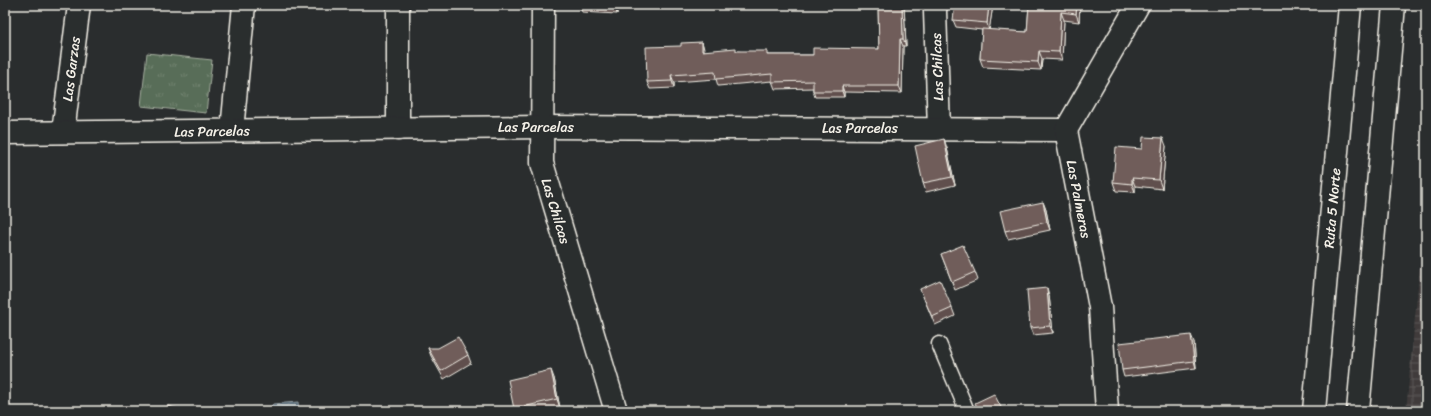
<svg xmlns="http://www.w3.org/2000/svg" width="1431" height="416" font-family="Sriracha,sans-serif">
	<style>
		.industrial { fill: url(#industrial-grid) }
		.park { fill: url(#park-tufts); stroke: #a6afa0 }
		.water { fill: url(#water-waves); stroke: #939ea4 }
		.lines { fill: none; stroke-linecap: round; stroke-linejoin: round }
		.service-casing { stroke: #f4f1e8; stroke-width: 17 }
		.minor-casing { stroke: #f4f1e8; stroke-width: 25 }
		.trunk-casing { stroke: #f4f1e8; stroke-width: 25 }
		.service { stroke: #2a2d2e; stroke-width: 14 }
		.minor { stroke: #2a2d2e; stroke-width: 22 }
		.trunk { stroke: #2a2d2e; stroke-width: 22 }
		.wall { fill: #60504d; stroke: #f4f1e8 }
		.shaded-wall { fill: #4e413f; stroke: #f4f1e8 }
		.building { fill: #705d5a; stroke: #f4f1e8 }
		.labels { text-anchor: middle; stroke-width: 3; stroke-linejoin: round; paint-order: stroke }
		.street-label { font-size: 14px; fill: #f4f1e8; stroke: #2a2d2e }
	</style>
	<defs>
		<pattern id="industrial-grid" width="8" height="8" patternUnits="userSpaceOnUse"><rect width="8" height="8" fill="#3f3b3b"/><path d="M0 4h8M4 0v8" fill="none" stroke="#5b5857"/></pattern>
		<pattern id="park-tufts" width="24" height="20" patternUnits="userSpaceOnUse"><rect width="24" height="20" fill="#586d58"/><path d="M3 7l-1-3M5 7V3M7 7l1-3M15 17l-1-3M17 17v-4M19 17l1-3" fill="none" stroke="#718270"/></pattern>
		<pattern id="water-waves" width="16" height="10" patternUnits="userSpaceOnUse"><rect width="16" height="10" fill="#536776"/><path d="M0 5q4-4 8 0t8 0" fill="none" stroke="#6c7d8a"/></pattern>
	</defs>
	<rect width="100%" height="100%" fill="#2a2d2e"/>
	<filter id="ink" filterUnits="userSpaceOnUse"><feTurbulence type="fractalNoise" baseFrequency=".025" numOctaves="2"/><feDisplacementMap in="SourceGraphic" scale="8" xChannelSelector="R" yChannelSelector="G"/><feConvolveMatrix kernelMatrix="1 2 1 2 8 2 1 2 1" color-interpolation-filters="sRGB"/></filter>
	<g filter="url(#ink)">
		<polygon class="industrial" points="1426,203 1426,411 1406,411"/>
		<polygon class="park" points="147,53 212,60 206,113 141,106"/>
		<polygon class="water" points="298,402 299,411 269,411 270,407 273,404"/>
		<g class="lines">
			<defs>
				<polyline id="service" points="939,344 967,411"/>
				<g id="minor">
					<polyline points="543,5 542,163 616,411"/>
					<polyline points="936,5 935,11 939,129"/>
					<polyline points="398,129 398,5"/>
					<polyline points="232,130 244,5"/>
					<polyline points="63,132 79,5"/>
					<polyline points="5,133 542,127 1066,130"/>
					<polyline points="1107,411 1100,307 1066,130 1138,5"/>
				</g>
				<g id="trunk">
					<polyline points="1314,411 1350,5"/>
					<polyline points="1358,411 1394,5"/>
				</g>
			</defs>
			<use href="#service" class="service-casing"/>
			<use href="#minor" class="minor-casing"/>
			<use href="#trunk" class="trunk-casing"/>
			<use href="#service" class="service"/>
			<use href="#minor" class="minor"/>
			<use href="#trunk" class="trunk"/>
		</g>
		<g class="wall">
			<polygon points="579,5 618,5 617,14 582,12"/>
			<polygon points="878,5 904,5 906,46 903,46 902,93 844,92 844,97 815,97 813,91 813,88 775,89 772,81 718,86 716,79 674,82 674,88 650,89 647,82 681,46 702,42 704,51 737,51 769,55 813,55 879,49"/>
			<polygon points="993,5 989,30 1027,32 1029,5 1080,5 1079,22 1064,20 1062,60 1042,59 1041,70 983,67 980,59 982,30 956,27 953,20"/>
			<polygon points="1166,146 1162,189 1135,186 1135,192 1116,191 1113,182 1142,149"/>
			<polygon points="947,148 955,185 926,192 923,183"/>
			<polygon points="1043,202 1046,210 1050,230 1008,239 1005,231"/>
			<polygon points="941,254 975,272 978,280 955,290"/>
			<polygon points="920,289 952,308 955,316 935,325"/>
			<polygon points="1049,295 1053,333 1033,335 1030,328"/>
			<polygon points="1194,342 1196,368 1124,377 1122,370"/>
			<polygon points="428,348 468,355 471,363 444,379 431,356"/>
			<polygon points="554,378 560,408 545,411 515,411 514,409"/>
		</g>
		<g class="shaded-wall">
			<polygon points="615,5 618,5 617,14 615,7"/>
			<polygon points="902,5 904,5 906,46 903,39"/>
			<polygon points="989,5 993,5 989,31 987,23"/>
			<polygon points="1077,5 1080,5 1079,22 1076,14"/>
			<polygon points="1061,12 1064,20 1062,60 1059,52"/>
			<polygon points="900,39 903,46 902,93 899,86"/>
			<polygon points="702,42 704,49 705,57 702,51"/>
			<polygon points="1039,51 1042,59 1041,70 1038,62"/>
			<polygon points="671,75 674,82 674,88 672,81"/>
			<polygon points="842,86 844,92 844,97 842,91"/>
			<polygon points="1163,138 1166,146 1162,189 1159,180"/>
			<polygon points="944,139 947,148 955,185 952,177"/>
			<polygon points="1132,178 1135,186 1135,192 1132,184"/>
			<polygon points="1043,202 1046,210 1050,230 1047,222"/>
			<polygon points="1047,288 1049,295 1053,333 1050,326"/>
			<polygon points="1191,335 1194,342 1196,368 1194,361"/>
			<polygon points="551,370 554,378 560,408 557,399"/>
		</g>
		<g class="building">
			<polygon points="579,5 615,5 615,7"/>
			<polygon points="878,5 902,5 903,39 900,39 899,86 842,86 842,91 813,91 813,81 772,82 772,74 716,79 715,72 671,75 672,81 647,82 646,47 681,46 681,43 702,42 702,51 736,48 736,51 767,51 767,55 813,55 813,48 879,49"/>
			<polygon points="955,5 989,5 987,23 953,20"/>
			<polygon points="1029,5 1077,5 1076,14 1061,12 1059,52 1039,51 1038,62 980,59 982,29 1027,32"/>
			<polygon points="1143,137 1163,138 1159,180 1132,178 1132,184 1113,182 1116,147 1142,149"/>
			<polygon points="944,139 952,177 923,183 915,146"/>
			<polygon points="1043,202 1047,222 1005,231 1000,211"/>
			<polygon points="963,245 975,272 952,282 941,254"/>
			<polygon points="940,280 952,308 932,317 920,289"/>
			<polygon points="1047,288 1050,326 1030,328 1027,290"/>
			<polygon points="1191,335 1194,361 1122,370 1119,343"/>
			<polygon points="458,337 468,355 441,371 428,348 438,348"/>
			<polygon points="551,370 557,399 514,409 508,380"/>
			<polygon points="994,394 1003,411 979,411 975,403"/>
			<polygon points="168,406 187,411 166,411"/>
		</g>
	</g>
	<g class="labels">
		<g class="street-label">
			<text transform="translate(937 67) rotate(-92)" y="5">Las Chilcas</text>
			<text transform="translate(71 69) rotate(-83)" y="5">Las Garzas</text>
			<text x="536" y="132">Las Parcelas</text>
			<text x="860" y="133">Las Parcelas</text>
			<text transform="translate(212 131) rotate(-1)" y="5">Las Parcelas</text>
			<text transform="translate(1079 199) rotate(79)" y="5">Las Palmeras</text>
			<text transform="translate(1332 208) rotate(-85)" y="5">Ruta 5 Norte</text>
			<text transform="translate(556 211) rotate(73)" y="5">Las Chilcas</text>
		</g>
	</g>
	<rect width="1431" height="416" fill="none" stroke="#2a2d2e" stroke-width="20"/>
	<rect x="10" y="10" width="1411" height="396" fill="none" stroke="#f4f1e8" stroke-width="1.5" filter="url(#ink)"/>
</svg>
